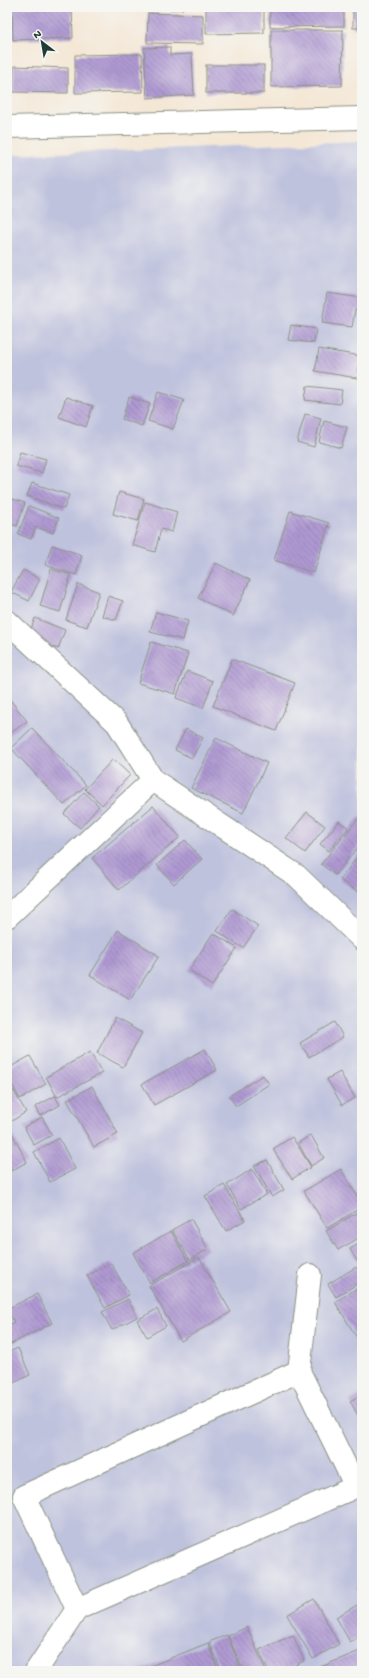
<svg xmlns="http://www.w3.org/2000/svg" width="369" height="1678" font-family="'Gochi Hand',sans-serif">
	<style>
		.industrial { fill: #bfc2dd }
		.building { fill: url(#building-back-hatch) }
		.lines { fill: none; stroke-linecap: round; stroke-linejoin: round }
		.minor-casing { stroke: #8a9284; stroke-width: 24 }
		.minor { stroke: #fff; stroke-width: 22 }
	</style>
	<defs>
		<pattern id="building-back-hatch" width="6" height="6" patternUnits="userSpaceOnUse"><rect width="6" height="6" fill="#af99d2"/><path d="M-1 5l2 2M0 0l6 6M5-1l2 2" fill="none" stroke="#8e7eab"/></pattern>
	</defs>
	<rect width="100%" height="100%" fill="#f6f6f2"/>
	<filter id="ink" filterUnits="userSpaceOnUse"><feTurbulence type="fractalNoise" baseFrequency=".025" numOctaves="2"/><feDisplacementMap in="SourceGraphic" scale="8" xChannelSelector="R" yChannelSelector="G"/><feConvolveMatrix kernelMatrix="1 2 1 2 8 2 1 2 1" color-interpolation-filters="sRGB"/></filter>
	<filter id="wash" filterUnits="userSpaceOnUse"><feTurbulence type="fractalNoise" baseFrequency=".012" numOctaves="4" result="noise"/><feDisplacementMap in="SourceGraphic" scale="16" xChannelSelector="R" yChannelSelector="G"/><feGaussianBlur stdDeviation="0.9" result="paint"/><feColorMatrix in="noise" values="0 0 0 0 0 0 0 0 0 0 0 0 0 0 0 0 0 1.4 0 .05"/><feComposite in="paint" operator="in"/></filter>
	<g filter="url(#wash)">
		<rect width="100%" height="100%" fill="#f4e7d5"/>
		<polygon class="industrial" points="362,141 362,1671 7,1671 7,155"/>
		<g id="blocks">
			<g class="building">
				<polygon points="12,7 72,7 73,38 13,40"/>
				<polygon points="144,7 183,7 183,9 144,10"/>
				<polygon points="206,7 264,7 264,33 206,34"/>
				<polygon points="270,7 344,7 344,26 270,27"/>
				<rect x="353" y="7" width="9" height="21"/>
				<polygon points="148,13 203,15 203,44 147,43"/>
				<polygon points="271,30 343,30 342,86 271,87"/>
				<polygon points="170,47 170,55 192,54 194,95 147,98 144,48"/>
				<polygon points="142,54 143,92 75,93 75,55"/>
				<rect x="206" y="65" width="58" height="28"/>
				<polygon points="14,66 68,68 68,93 13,92"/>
				<polygon points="327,293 362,298 362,311 355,310 352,327 322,323"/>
				<polygon points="291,325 316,329 314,343 288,340"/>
				<polygon points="319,349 361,356 357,378 315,371"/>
				<polygon points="307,386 342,390 340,404 305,400"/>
				<polygon points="158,392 184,400 173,429 148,421"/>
				<polygon points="66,397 93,406 86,427 59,417"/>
				<polygon points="129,397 150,404 142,426 122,419"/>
				<polygon points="305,414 321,418 314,447 297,442"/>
				<polygon points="324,421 347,427 341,448 319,442"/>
				<polygon points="20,452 46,459 42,473 16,466"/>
				<polygon points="32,483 69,495 64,509 27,496"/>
				<polygon points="119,492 144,499 138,521 113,514"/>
				<polygon points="7,497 25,503 17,526 7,523"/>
				<polygon points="145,502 177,512 172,532 161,529 155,552 132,545"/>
				<polygon points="29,506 59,518 53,533 36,527 31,539 18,534"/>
				<polygon points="290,511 329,523 314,573 274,560"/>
				<polygon points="52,545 82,555 76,575 45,565"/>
				<polygon points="216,563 250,580 233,616 198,598"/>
				<polygon points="51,569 71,575 60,612 40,606"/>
				<polygon points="23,570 40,579 29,601 11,592"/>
				<polygon points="78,584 99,592 87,627 66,620"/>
				<polygon points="108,596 123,601 116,620 102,616"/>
				<polygon points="156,612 188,621 183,640 150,632"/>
				<polygon points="35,618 65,630 58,649 28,637"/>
				<polygon points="151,642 188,653 175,694 138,683"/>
				<polygon points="232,659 295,683 276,731 213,706"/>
				<polygon points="187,671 213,681 203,708 176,698"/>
				<polygon points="7,696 27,721 7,736"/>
				<polygon points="32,728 86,785 64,805 11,748"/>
				<polygon points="186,729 203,738 192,758 175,750"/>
				<polygon points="216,738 267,763 243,813 191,788"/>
				<polygon points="113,759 130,775 102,805 85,789"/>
				<polygon points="84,792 99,806 80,828 64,814"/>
				<polygon points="153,806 180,837 119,890 92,858"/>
				<polygon points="307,812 325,826 305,853 286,838"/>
				<polygon points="361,815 362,816 362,842 335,875 321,864"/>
				<polygon points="339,821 348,828 329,851 320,844"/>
				<polygon points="185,840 202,859 174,884 157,865"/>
				<polygon points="362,850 362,880 355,890 340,880"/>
				<polygon points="362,886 362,895 357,891"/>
				<polygon points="232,909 258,926 243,948 217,931"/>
				<polygon points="118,930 159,956 130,1000 90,975"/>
				<polygon points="213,933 237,948 212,986 189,970"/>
				<polygon points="115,1018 142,1033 123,1067 97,1053"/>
				<polygon points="335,1022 343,1037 309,1057 300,1043"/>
				<polygon points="205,1049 217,1070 154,1105 142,1084"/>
				<polygon points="90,1052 102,1073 57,1097 46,1077"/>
				<polygon points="30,1056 46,1084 20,1099 7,1076 7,1069"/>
				<polygon points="340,1072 355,1098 342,1105 327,1079"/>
				<polygon points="263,1075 269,1084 236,1106 229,1096"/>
				<polygon points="92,1086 118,1134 94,1147 67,1100"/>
				<polygon points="13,1090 26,1112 7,1124 7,1094"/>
				<polygon points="55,1096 60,1105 40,1116 35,1107"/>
				<polygon points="42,1117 52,1135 34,1145 24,1127"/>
				<polygon points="7,1124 27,1162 7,1173"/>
				<polygon points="311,1135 324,1158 311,1166 298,1143"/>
				<polygon points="292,1137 311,1167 292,1179 273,1149"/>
				<polygon points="59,1138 75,1169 50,1182 34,1152"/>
				<polygon points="267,1160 284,1190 272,1197 254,1166"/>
				<polygon points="252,1169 267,1194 241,1209 227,1185"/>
				<polygon points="341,1169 362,1204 362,1207 327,1228 304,1191"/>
				<polygon points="224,1185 245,1220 226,1231 205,1196"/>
				<polygon points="361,1210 362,1236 338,1250 326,1231"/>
				<polygon points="191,1219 208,1249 190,1260 172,1230"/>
				<polygon points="171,1231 188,1261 150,1283 133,1253"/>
				<polygon points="362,1242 362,1269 350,1249"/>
				<polygon points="199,1257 231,1312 181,1341 149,1286"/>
				<polygon points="111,1263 129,1295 105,1308 87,1276"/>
				<polygon points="356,1267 362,1276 362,1281 336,1297 328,1284"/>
				<polygon points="362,1285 362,1340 359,1341 335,1302"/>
				<polygon points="37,1294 52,1323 7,1346 7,1326 14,1322 7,1309"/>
				<polygon points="128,1299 137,1317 112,1330 102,1312"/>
				<polygon points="157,1309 166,1326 147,1337 137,1320"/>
				<polygon points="18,1348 30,1375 7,1386 7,1353"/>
				<polygon points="362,1394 362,1423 350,1401"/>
				<polygon points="362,1586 362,1596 358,1589"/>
				<polygon points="314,1599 339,1644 313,1659 287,1615"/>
				<polygon points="361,1603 362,1635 350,1642 336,1617"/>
				<polygon points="247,1627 266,1671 244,1671 228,1636"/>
				<polygon points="227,1635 242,1671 222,1671 209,1642"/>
				<polygon points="293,1635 304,1661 282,1671 268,1671 259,1650"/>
				<polygon points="208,1643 219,1671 138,1671"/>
				<polygon points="362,1650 362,1671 311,1671"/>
			</g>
		</g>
	</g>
	<g filter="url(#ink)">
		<use href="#blocks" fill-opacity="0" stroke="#8a9284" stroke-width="1"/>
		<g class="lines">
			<defs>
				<g id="minor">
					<polyline points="7,127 362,118"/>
					<polyline points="7,621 117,723 153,780 297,876 362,939"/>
					<polyline points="7,917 153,780"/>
					<polyline points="299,1371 310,1275"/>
					<polyline points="356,1487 299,1371 24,1496 77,1609 362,1484"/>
					<polyline points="36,1671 77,1609"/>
				</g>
			</defs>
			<use href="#minor" class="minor-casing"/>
			<use href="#minor" class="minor"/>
		</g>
	</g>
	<rect width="369" height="1678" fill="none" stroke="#f6f6f2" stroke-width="24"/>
	<g transform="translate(42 42) rotate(329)" stroke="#f6f6f2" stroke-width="3" paint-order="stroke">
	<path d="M0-3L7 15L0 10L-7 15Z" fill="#1f3d34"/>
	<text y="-6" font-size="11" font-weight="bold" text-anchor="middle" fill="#1f3d34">N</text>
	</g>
</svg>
